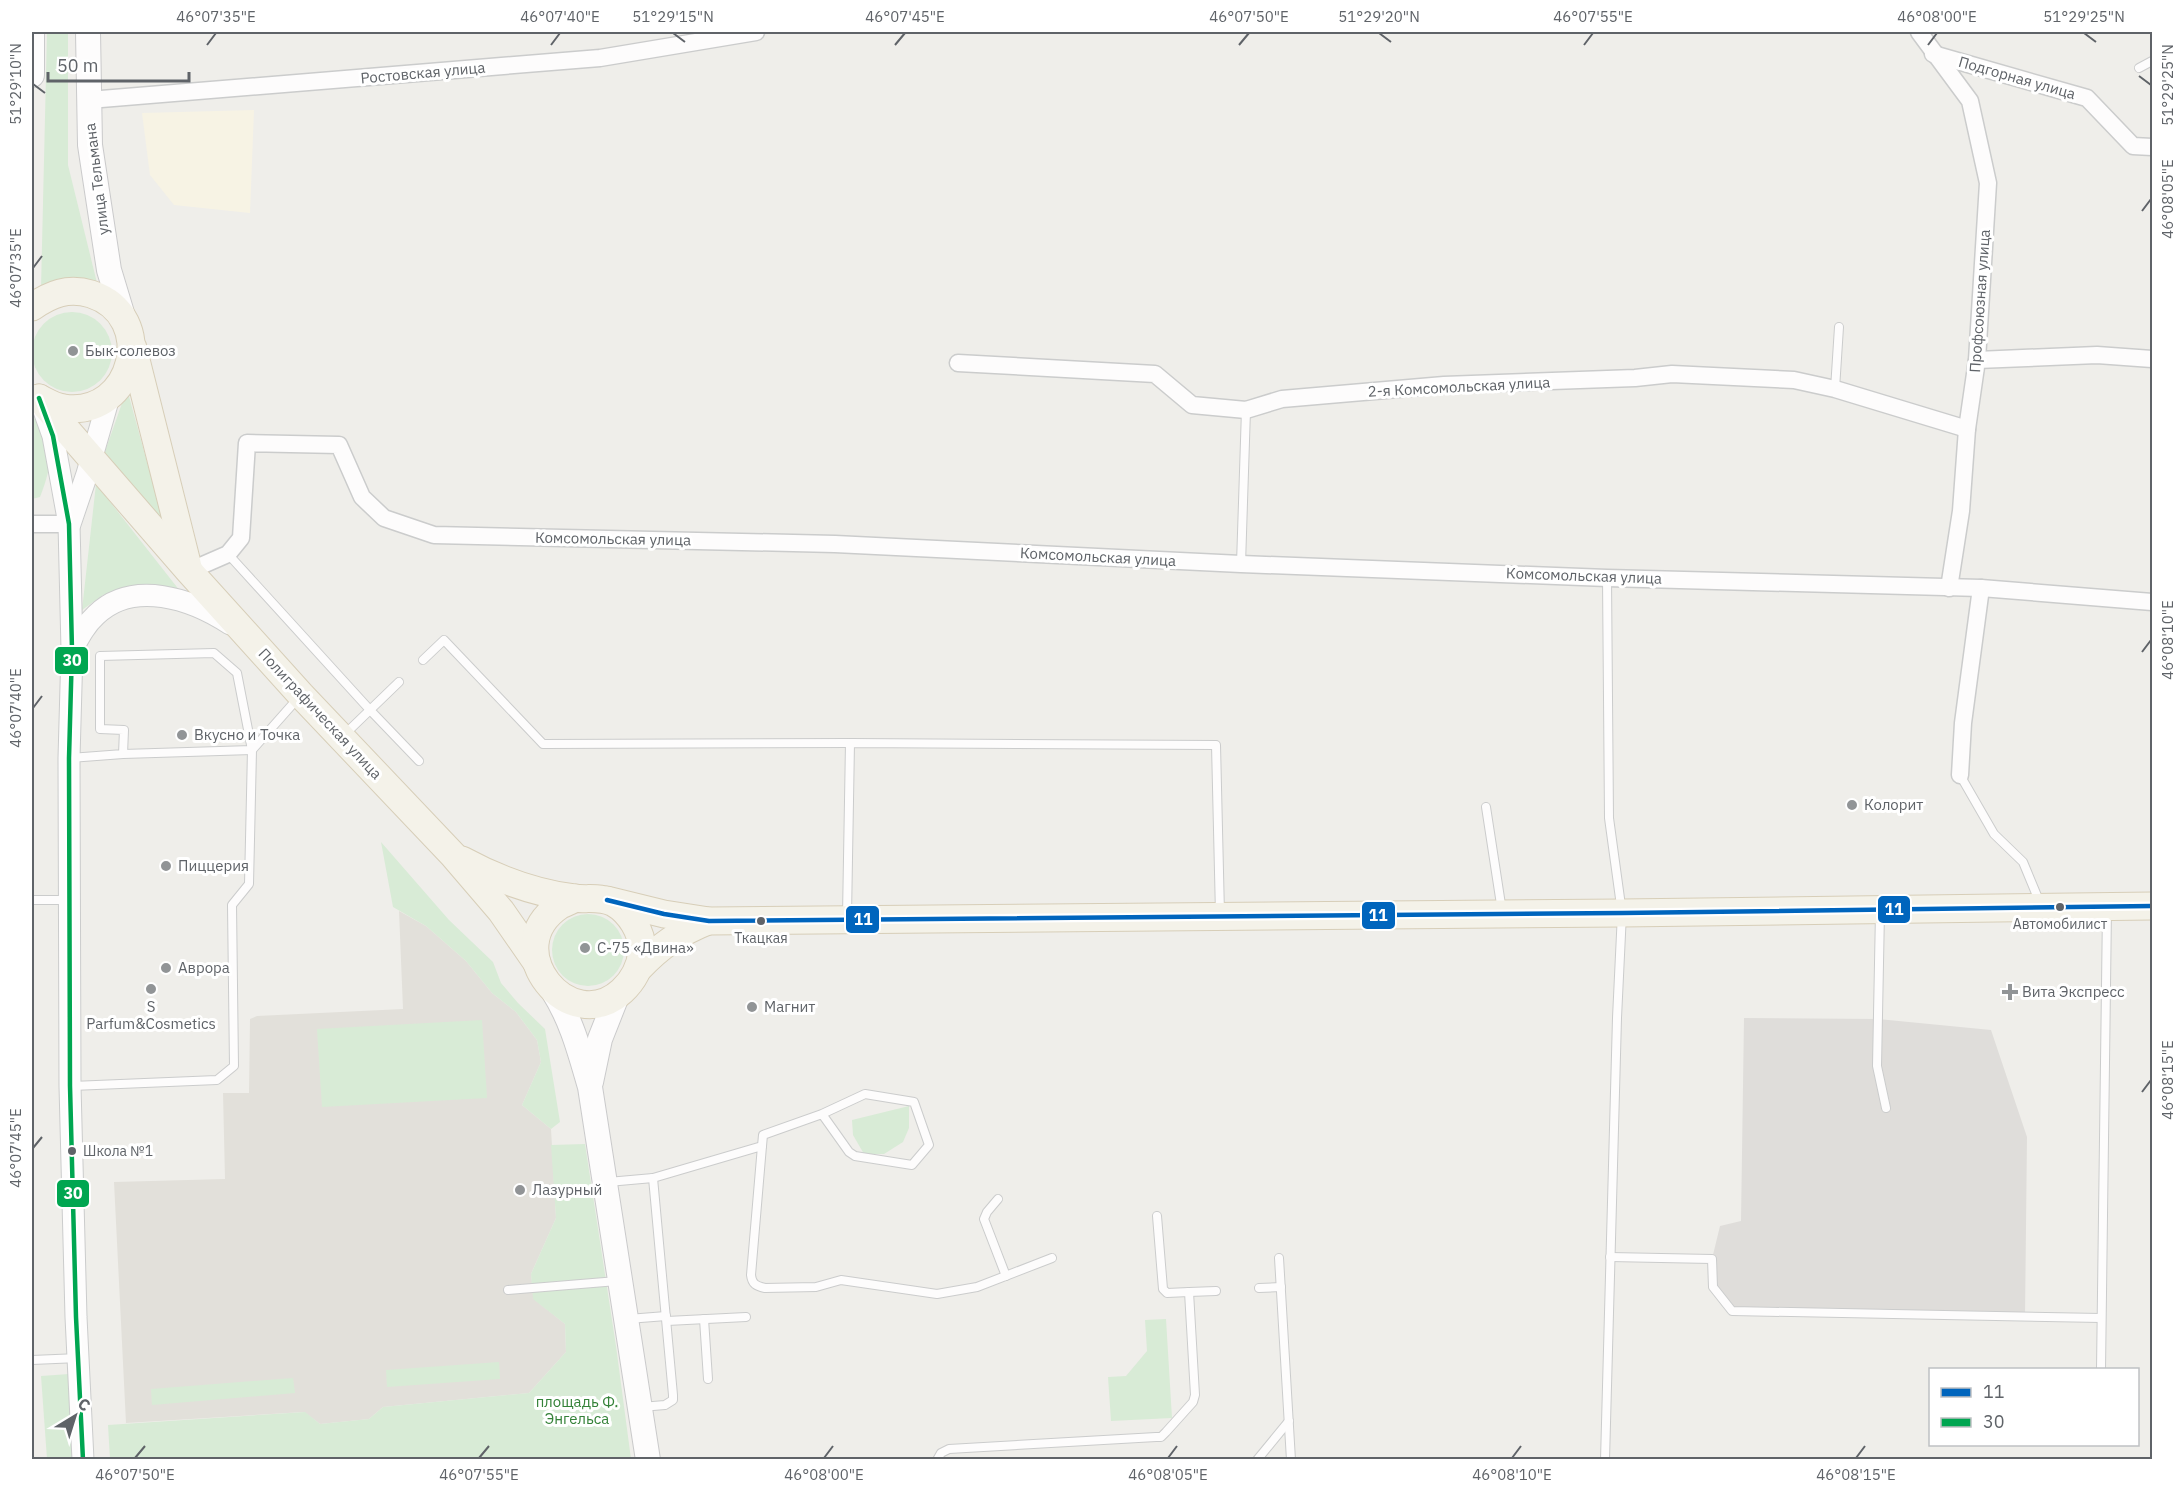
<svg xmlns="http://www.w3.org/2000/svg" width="2184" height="1491" font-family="'IBM Plex Sans',sans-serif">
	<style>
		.commercial { fill: #f7f3e4 }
		.industrial { fill: #dfddda }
		.education { fill: #e2e0da }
		.green { fill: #d8ebd6 }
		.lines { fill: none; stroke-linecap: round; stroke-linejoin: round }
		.service-casing { stroke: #cbcccc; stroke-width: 10 }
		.minor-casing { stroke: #cbcccc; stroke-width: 19 }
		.tertiary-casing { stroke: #cbcccc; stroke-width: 23 }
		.secondary-casing { stroke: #cacacb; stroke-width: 26 }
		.primary-casing { stroke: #d7ceb8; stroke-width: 29 }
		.service { stroke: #fdfcfc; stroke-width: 8 }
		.minor { stroke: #fdfcfc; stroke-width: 16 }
		.tertiary { stroke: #fdfcfc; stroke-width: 21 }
		.secondary { stroke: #fdfcfc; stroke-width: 24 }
		.primary { stroke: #f4f2e9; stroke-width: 27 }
		.bus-1-casing { stroke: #fff; stroke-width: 9 }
		.bus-2-casing { stroke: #fff; stroke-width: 9 }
		.bus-1 { stroke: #0065bd; stroke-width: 4.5 }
		.bus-2 { stroke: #00a651; stroke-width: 4.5 }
		.ticks { fill: none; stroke: #5f6368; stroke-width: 2 }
		.poi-dot { fill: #919496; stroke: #fff; stroke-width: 2 }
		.bus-dot { fill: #5f6368; stroke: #fff; stroke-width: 2 }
		.labels { text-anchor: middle; stroke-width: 6; stroke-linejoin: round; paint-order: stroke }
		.bus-label { font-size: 14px; fill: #5f6368; stroke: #fff }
		.street-label { font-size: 15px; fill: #5f6368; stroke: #fff }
		.poi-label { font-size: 15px; fill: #5f6368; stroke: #fff; text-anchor: start }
		.park-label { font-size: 15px; fill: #348238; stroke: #fff }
		.line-badge { stroke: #fff; stroke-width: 2 }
		.badge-label { font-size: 16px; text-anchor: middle; font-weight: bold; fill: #fff }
		.neatline { fill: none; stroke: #5f6368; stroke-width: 2 }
		.ticks-label { font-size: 15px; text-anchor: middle; fill: #5f6368 }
	</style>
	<rect width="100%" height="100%" fill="#efeeea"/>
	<polygon class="commercial" points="254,110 250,213 174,205 150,175 142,113"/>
	<polygon class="industrial" points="1744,1018 1878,1019 1991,1030 2027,1137 2025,1317 1732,1311 1713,1287 1712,1259 1720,1226 1741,1221"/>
	<polygon class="education" points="399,911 426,926 466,961 492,993 516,1012 537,1040 541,1062 522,1105 551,1129 556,1218 531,1274 534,1299 565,1324 566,1352 529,1393 383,1407 369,1419 320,1424 304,1412 126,1423 114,1182 225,1179 223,1093 249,1093 250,1019 257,1016 403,1009"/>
	<g class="green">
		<polygon points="47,32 68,32 68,165 98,287 41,288"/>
		<circle cx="72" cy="352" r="40"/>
		<polygon points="127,389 165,528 103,457"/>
		<path d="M32,414C52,449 55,458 40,497L32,499Z"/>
		<polygon points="96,484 180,591 124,588 103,595 82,610"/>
		<polygon points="381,842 449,920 493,962 501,983 518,1003 545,1029 560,1122 551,1129 522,1105 541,1062 537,1040 516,1012 492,993 466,961 426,926 393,907"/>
		<circle cx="588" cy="950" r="36"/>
		<polygon points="482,1020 487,1098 322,1107 317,1029"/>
		<polygon points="909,1106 909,1128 903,1142 884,1154 864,1154 853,1135 852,1120"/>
		<polygon points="585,1144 616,1346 631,1459 110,1459 108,1425 305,1412 320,1424 369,1419 383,1407 529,1393 566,1352 565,1324 533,1299 531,1274 556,1218 551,1145"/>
		<polygon points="1166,1319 1172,1418 1111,1421 1108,1377 1126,1376 1147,1351 1145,1320"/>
		<polygon points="499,1362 500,1379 387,1387 386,1370"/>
		<polygon points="69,1374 73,1458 47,1459 41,1376"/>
		<polygon points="293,1378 295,1393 152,1405 151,1389"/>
	</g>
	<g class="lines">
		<defs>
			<g id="service">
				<polyline points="2139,68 2152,61"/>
				<polyline points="1835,389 1839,327"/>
				<polyline points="228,554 370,710 419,761"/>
				<polyline points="1241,564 1246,410"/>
				<polyline points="423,660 444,640 543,744 850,743"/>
				<polyline points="344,735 399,682"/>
				<polyline points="70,758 123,754 252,750 237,673 214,653 100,656 100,729 124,730 123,754"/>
				<polyline points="1960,775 1994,834 2023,862 2040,903"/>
				<polyline points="1486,807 1502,911"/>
				<polyline points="32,900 69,900"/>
				<polyline points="1880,912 1877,1066 1886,1108"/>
				<polyline points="847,916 850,743 1216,745 1220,914"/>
				<polyline points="72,1086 217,1080 234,1066 232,905 249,884 252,750 299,697"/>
				<polyline points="762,1146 763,1135 822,1114 849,1152 855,1156 912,1165 929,1145 914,1102 865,1094 822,1114"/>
				<path d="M608,1182L653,1178L762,1146L751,1275C752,1284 756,1286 765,1288L816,1287L841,1280L937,1294L977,1287L1052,1258"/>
				<polyline points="998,1199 987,1212 984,1219 1006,1276"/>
				<polyline points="1610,1257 1712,1259 1713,1287 1732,1311 2101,1318"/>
				<polyline points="1279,1258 1291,1460"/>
				<polyline points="1259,1288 1281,1287"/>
				<polyline points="508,1290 617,1281"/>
				<polyline points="1189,1292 1216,1291"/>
				<polyline points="628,1319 666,1316"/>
				<polyline points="704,1319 708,1379"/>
				<polyline points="667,1321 746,1317"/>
				<polyline points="32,1360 79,1358"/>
				<polyline points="2101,1370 2107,909"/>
				<polyline points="641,1407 665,1405 673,1400 673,1395 653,1178"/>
				<polyline points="937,1460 941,1453 949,1449 1156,1437 1161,1437 1166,1432 1193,1402 1195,1395 1189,1292 1167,1293 1163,1289 1157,1216"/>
				<polyline points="1257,1460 1289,1421"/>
				<polyline points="1605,1460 1617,1018 1622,913 1609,818 1607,578"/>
			</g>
			<g id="minor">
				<polyline points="1919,32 1970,101 1988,183 1977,360 1967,429 1961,511 1949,588"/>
				<polyline points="1933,54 2087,98 2133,146 2152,147"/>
				<polyline points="89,100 600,58 756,32"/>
				<polyline points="1977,360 2097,355 2152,359"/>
				<polyline points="958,363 1155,374 1192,405 1246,410 1282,399 1444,385 1635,378 1672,374 1794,380 1835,389 1967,429"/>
				<polyline points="32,524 69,524"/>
				<polyline points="189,571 228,554 241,538 247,443 339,445 362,497 384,518 434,535 835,544 1241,564 1607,578 1981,588 2152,602"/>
				<polyline points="1960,775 1963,723 1981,588"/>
			</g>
			<g id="tertiary">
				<polyline points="43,408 53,436 69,524 72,650 69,758 70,1086 76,1317 83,1460"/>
				<polyline points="70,524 87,474 109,397"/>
				<path d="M72,650C79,637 85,625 96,615C133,579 192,599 230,624"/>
			</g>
			<g id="secondary">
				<polyline points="88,32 90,145 109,270 125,323"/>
				<polyline points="32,75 32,32"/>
				<path d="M553,991C572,1021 580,1053 590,1087L648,1460"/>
				<polyline points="591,1082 600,1039 617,996"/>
			</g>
			<g id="primary">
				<path d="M32,307C51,294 68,287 91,294C159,316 134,418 64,408C55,407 47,402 39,398"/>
				<polyline points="133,348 188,567"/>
				<polyline points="39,398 189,571 301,695 453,855 501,911 537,963"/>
				<path d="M462,860C497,879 535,893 574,898C588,900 600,896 614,903C630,912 643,933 642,952C640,968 634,980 622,991C570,1039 496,949 559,906C564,903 570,901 576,898"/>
				<polyline points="607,900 664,914 709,921 1622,913 2152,906"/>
				<path d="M639,968C660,946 680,932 708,921"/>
			</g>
		</defs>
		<use href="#service" class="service-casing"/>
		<use href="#minor" class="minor-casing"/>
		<use href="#tertiary" class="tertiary-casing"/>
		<use href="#secondary" class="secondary-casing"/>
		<use href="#primary" class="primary-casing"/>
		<use href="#service" class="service"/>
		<use href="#minor" class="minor"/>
		<use href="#tertiary" class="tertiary"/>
		<use href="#secondary" class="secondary"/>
		<use href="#primary" class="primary"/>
		<defs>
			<polyline id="bus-1" points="607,900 664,914 709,921 1622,913 2152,906"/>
			<polyline id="bus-2" points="39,398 53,436 69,524 72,650 69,758 70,1086 76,1317 83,1460"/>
		</defs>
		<use href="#bus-1" class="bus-1-casing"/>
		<use href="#bus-2" class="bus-2-casing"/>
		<use href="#bus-1" class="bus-1"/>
		<use href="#bus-2" class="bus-2"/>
	</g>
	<path class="ticks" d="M673,33L685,42M1379,33L1391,42M2084,33L2096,42M207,45L216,33M551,45L560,33M895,45L905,33M1239,45L1249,33M1584,45L1593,33M1928,45L1937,33M2139,76L2151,85M33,84L45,93M2142,211L2151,199M33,268L42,256M2142,652L2151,640M33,708L42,696M2142,1092L2151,1080M33,1148L42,1137M135,1458L145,1446M479,1458L489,1446M824,1458L833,1446M1168,1458L1177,1446M1512,1458L1521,1446M1856,1458L1865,1446"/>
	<g class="poi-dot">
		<circle cx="73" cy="351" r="6"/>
		<circle cx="182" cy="735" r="6"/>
		<circle cx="1852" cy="805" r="6"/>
		<circle cx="166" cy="866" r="6"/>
		<circle cx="585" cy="948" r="6"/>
		<circle cx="166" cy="968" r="6"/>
		<circle cx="151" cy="989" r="6"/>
		<path d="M2007 983h6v6h6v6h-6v6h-6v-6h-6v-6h6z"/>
		<circle cx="752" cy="1007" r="6"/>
		<circle cx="520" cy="1190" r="6"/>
	</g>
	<g class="bus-dot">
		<circle cx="2060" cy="907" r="5"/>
		<circle cx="761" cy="921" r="5"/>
		<circle cx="72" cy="1151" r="5"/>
	</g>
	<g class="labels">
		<g class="bus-label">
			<text x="2060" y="929">Автомобилист</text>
			<text x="761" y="943">Ткацкая</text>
			<text x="83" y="1156" text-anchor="start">Школа №1</text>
		</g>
		<g class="street-label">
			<text transform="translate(423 73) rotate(-5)" y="5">Ростовская улица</text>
			<text transform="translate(2017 78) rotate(16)" y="5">Подгорная улица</text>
			<text transform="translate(97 179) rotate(-97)" y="5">улица Тельмана</text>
			<text transform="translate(1980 301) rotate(-86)" y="5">Профсоюзная улица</text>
			<text transform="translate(1459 387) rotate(-3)" y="5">2-я Комсомольская улица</text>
			<text transform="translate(613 539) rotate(1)" y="5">Комсомольская улица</text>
			<text transform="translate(1098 557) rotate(3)" y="5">Комсомольская улица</text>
			<text transform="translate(1584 576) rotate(2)" y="5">Комсомольская улица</text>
			<text transform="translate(320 714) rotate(47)" y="5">Полиграфическая улица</text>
		</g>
		<g class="poi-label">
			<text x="85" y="356">Бык-солевоз</text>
			<text x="194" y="740">Вкусно и Точка</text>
			<text x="1864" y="810">Колорит</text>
			<text x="178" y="871">Пиццерия</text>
			<text x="597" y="953">С-75 «Двина»</text>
			<text x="178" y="973">Аврора</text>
			<text x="2022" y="997">Вита Экспресс</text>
			<text x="151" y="1012" text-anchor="middle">S<tspan x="151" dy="17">Parfum&amp;Cosmetics</tspan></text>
			<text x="764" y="1012">Магнит</text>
			<text x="532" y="1195">Лазурный</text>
		</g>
		<g class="park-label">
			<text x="577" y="1407">площадь Ф.<tspan x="577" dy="17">Энгельса</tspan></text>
		</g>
	</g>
	<g class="line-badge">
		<rect x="54" y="646" width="35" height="29" rx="6" fill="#00a651"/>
		<rect x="1877" y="895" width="34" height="29" rx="6" fill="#0065bd"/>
		<rect x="1361" y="901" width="35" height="29" rx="6" fill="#0065bd"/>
		<rect x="845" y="905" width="35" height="29" rx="6" fill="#0065bd"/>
		<rect x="56" y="1179" width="34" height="29" rx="6" fill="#00a651"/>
	</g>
	<g class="badge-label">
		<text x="72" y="666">30</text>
		<text x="1894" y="915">11</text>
		<text x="1378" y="921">11</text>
		<text x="863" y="925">11</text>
		<text x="73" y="1199">30</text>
	</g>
	<rect width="2184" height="1491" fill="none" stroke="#ffffff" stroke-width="66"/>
	<rect x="1929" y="1368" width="210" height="78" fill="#ffffff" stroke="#bfc1c3" stroke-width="1.5"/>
	<rect x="1941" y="1388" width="30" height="9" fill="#0065bd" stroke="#bfc1c3" stroke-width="1.5"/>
	<text x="1983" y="1398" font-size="18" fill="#5f6368">11</text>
	<rect x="1941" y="1418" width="30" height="9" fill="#00a651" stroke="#bfc1c3" stroke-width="1.5"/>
	<text x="1983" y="1428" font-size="18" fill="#5f6368">30</text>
	<g transform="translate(75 1416) rotate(38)" stroke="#ffffff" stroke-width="4.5" paint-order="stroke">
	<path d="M0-4.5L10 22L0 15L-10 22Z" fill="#5f6368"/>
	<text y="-9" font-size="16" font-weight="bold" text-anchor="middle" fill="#5f6368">С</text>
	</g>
	<path d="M48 72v9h141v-9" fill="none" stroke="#5f6368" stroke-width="3"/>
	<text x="57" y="72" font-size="18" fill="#5f6368" stroke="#ffffff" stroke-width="4.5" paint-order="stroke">50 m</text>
	<rect x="33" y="33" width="2118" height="1425" class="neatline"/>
	<g class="ticks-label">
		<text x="216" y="22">46°07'35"E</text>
		<text x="560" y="22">46°07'40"E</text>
		<text x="673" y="22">51°29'15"N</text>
		<text x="905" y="22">46°07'45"E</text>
		<text x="1249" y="22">46°07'50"E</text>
		<text x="1379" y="22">51°29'20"N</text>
		<text x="1593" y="22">46°07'55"E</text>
		<text x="1937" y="22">46°08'00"E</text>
		<text x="2084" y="22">51°29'25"N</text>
		<text transform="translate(16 84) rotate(-90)" y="5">51°29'10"N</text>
		<text transform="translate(2168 85) rotate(-90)" y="5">51°29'25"N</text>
		<text transform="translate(2168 199) rotate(-90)" y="5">46°08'05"E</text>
		<text transform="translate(16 268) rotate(-90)" y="5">46°07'35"E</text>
		<text transform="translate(2168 640) rotate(-90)" y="5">46°08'10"E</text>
		<text transform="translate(16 708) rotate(-90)" y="5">46°07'40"E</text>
		<text transform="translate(2168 1080) rotate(-90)" y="5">46°08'15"E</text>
		<text transform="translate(16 1148) rotate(-90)" y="5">46°07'45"E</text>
		<text x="135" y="1480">46°07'50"E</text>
		<text x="479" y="1480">46°07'55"E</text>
		<text x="824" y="1480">46°08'00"E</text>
		<text x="1168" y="1480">46°08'05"E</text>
		<text x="1512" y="1480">46°08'10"E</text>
		<text x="1856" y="1480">46°08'15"E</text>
	</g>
</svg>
